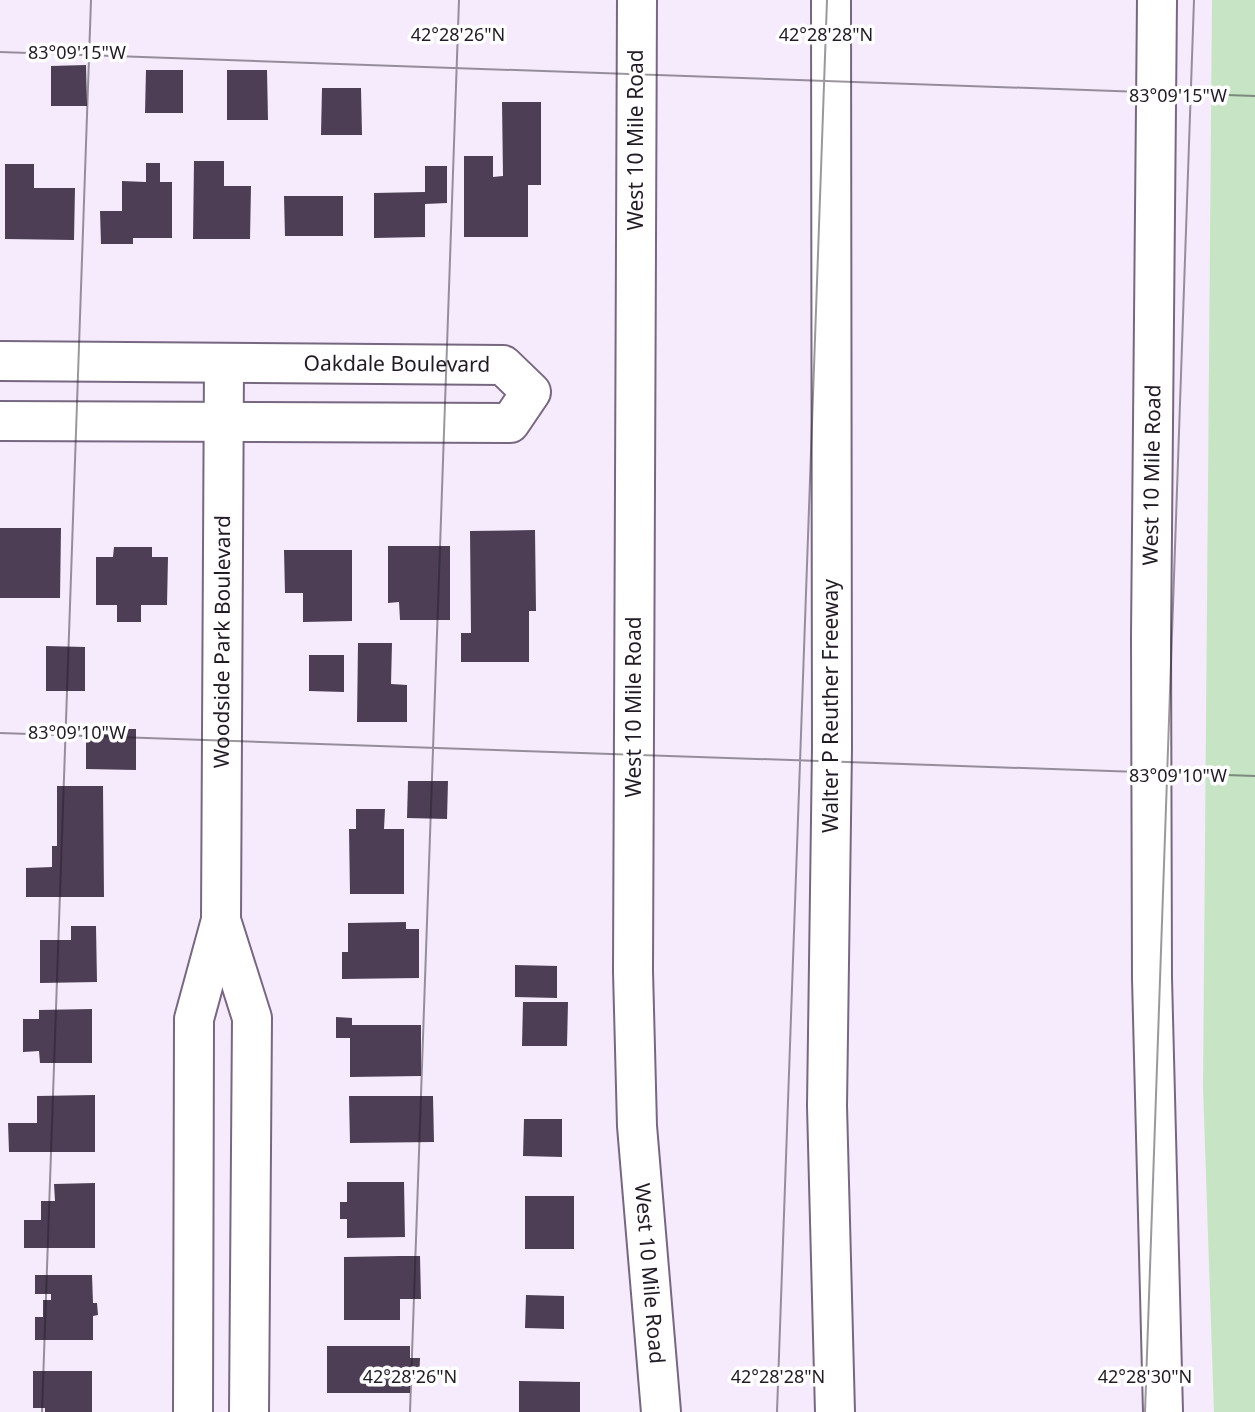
<svg xmlns="http://www.w3.org/2000/svg" width="1255" height="1412" font-family="'Noto Sans',sans-serif">
	<style>
		.green { fill: #c7e4c5 }
		.building { fill: #4d3e55 }
		.lines { fill: none; stroke-linecap: round; stroke-linejoin: round }
		.minor-casing { stroke: #786780; stroke-width: 42 }
		.secondary-casing { stroke: #786780; stroke-width: 42 }
		.motorway-casing { stroke: #786780; stroke-width: 42 }
		.minor { stroke: #fff; stroke-width: 38 }
		.secondary { stroke: #fff; stroke-width: 38 }
		.motorway { stroke: #fff; stroke-width: 38 }
		.ticks { fill: none; stroke: #221b25; stroke-width: 2; stroke-opacity: 0.45 }
		.labels { text-anchor: middle; stroke-width: 7; stroke-linejoin: round; paint-order: stroke }
		.street-label { font-size: 21px; fill: #221b25; stroke: #fff }
		.ticks-label { font-size: 18px; text-anchor: middle; fill: #221b25; stroke: #fff; stroke-width: 7; stroke-linejoin: round; paint-order: stroke }
	</style>
	<rect width="100%" height="100%" fill="#f6ebfc"/>
	<polygon class="green" points="1212,0 1255,0 1255,1412 1214,1412 1203,1087"/>
	<g class="building">
		<polygon points="86,65 87,106 51,106 51,66"/>
		<polygon points="146,70 183,70 183,113 145,113"/>
		<polygon points="227,70 267,70 268,120 227,120"/>
		<polygon points="322,88 361,88 362,135 321,135"/>
		<polygon points="502,102 541,102 541,185 528,185 528,237 464,237 464,156 493,156 493,177 503,176"/>
		<polygon points="194,161 224,161 224,186 251,186 250,239 193,239"/>
		<polygon points="146,163 160,163 160,182 172,182 172,238 133,238 133,244 101,244 100,211 122,211 122,181 146,182"/>
		<polygon points="5,164 34,164 34,188 75,188 74,240 5,239"/>
		<polygon points="425,166 447,166 447,203 425,204 425,237 374,238 374,193 425,192"/>
		<polygon points="284,196 343,196 343,236 285,236"/>
		<polygon points="0,528 61,528 60,598 0,598"/>
		<polygon points="535,530 536,611 529,611 529,662 461,662 461,633 471,633 470,531"/>
		<polygon points="388,546 450,546 450,620 400,620 399,602 388,603"/>
		<polygon points="114,547 152,547 152,557 168,557 167,605 141,605 141,622 117,622 117,605 96,605 96,557 113,557"/>
		<polygon points="284,550 352,550 352,621 303,622 303,593 285,593"/>
		<polygon points="358,643 392,643 391,684 407,685 407,722 357,722"/>
		<polygon points="46,646 85,647 85,691 46,691"/>
		<polygon points="309,655 344,655 344,692 309,691"/>
		<polygon points="86,729 136,729 136,770 86,769"/>
		<polygon points="408,781 448,781 447,819 407,818"/>
		<polygon points="57,786 103,786 104,897 26,897 26,868 52,867 52,846 57,846"/>
		<polygon points="356,809 385,809 384,829 404,829 404,894 350,894 349,829 356,829"/>
		<polygon points="406,922 406,929 419,929 419,978 342,979 342,952 348,952 348,923"/>
		<polygon points="71,926 96,926 97,982 40,983 40,940 71,940"/>
		<polygon points="515,965 557,966 557,998 515,997"/>
		<polygon points="523,1002 568,1002 567,1046 522,1046"/>
		<polygon points="92,1009 92,1063 40,1063 39,1051 23,1052 23,1019 39,1019 39,1010"/>
		<polygon points="336,1017 352,1018 352,1025 421,1025 421,1076 350,1077 350,1038 336,1038"/>
		<polygon points="95,1095 95,1152 9,1152 8,1123 37,1123 37,1096"/>
		<polygon points="349,1096 433,1096 434,1142 350,1143"/>
		<polygon points="524,1119 562,1119 562,1157 523,1156"/>
		<polygon points="347,1182 404,1182 405,1237 347,1238 347,1219 340,1219 340,1202 347,1202"/>
		<polygon points="95,1183 95,1248 24,1248 24,1220 41,1220 41,1201 55,1201 54,1184"/>
		<rect x="525" y="1196" width="49" height="53"/>
		<polygon points="400,1256 420,1256 421,1299 400,1299 400,1320 344,1320 344,1257"/>
		<polygon points="35,1275 92,1275 93,1303 97,1303 98,1315 93,1316 93,1340 35,1340 35,1317 43,1317 43,1300 51,1300 51,1294 35,1294"/>
		<polygon points="526,1295 564,1296 564,1329 525,1328"/>
		<polygon points="327,1346 410,1346 410,1358 420,1358 419,1383 410,1383 410,1393 327,1393"/>
		<polygon points="33,1371 92,1371 92,1412 45,1412 45,1408 33,1408"/>
		<polygon points="519,1381 580,1382 580,1412 519,1412"/>
	</g>
	<g class="lines">
		<defs>
			<g id="minor">
				<path id="s1" d="M0,361L503,365L531,392L510,423L0,421"/>
				<polyline points="221,920 252,1018 249,1412"/>
				<path id="s2" d="M193,1412L194,1019L221,920L224,364"/>
			</g>
			<g id="secondary">
				<path id="s3" d="M637,0L633,971L637,1126L661,1412"/>
				<polyline points="1157,0 1151,637 1152,978 1163,1412"/>
			</g>
			<polyline id="motorway" points="831,0 832,748 827,1106 835,1412"/>
		</defs>
		<use href="#minor" class="minor-casing"/>
		<use href="#secondary" class="secondary-casing"/>
		<use href="#motorway" class="motorway-casing"/>
		<use href="#minor" class="minor"/>
		<use href="#secondary" class="secondary"/>
		<use href="#motorway" class="motorway"/>
	</g>
	<path class="ticks" d="M0,52L1255,96M0,733L1255,776M42,1412L91,0M410,1412L459,0M777,1412L827,0M1145,1412L1194,0"/>
	<g class="labels">
		<g class="street-label">
			<text transform="translate(636 140) rotate(-90)" y="7">West 10 Mile Road</text>
			<text dy="7" stroke="none"><textPath href="#s1" startOffset="397">Oakdale Boulevard</textPath></text>
			<text transform="translate(1152 475) rotate(-89)" y="7">West 10 Mile Road</text>
			<text dy="7" stroke="none"><textPath href="#s2" startOffset="774">Woodside Park Boulevard</textPath></text>
			<text transform="translate(831 706) rotate(-90)" y="7">Walter P Reuther Freeway</text>
			<text transform="translate(634 707) rotate(-90)" y="7">West 10 Mile Road</text>
			<text dy="7" stroke="none"><textPath href="#s3" startOffset="1274">West 10 Mile Road</textPath></text>
		</g>
	</g>
	<g class="ticks-label">
		<text x="458" y="41">42°28'26"N</text>
		<text x="826" y="41">42°28'28"N</text>
		<text x="77" y="59">83°09'15"W</text>
		<text x="1178" y="102">83°09'15"W</text>
		<text x="77" y="739">83°09'10"W</text>
		<text x="1178" y="782">83°09'10"W</text>
		<text x="410" y="1383">42°28'26"N</text>
		<text x="778" y="1383">42°28'28"N</text>
		<text x="1145" y="1383">42°28'30"N</text>
	</g>
</svg>
